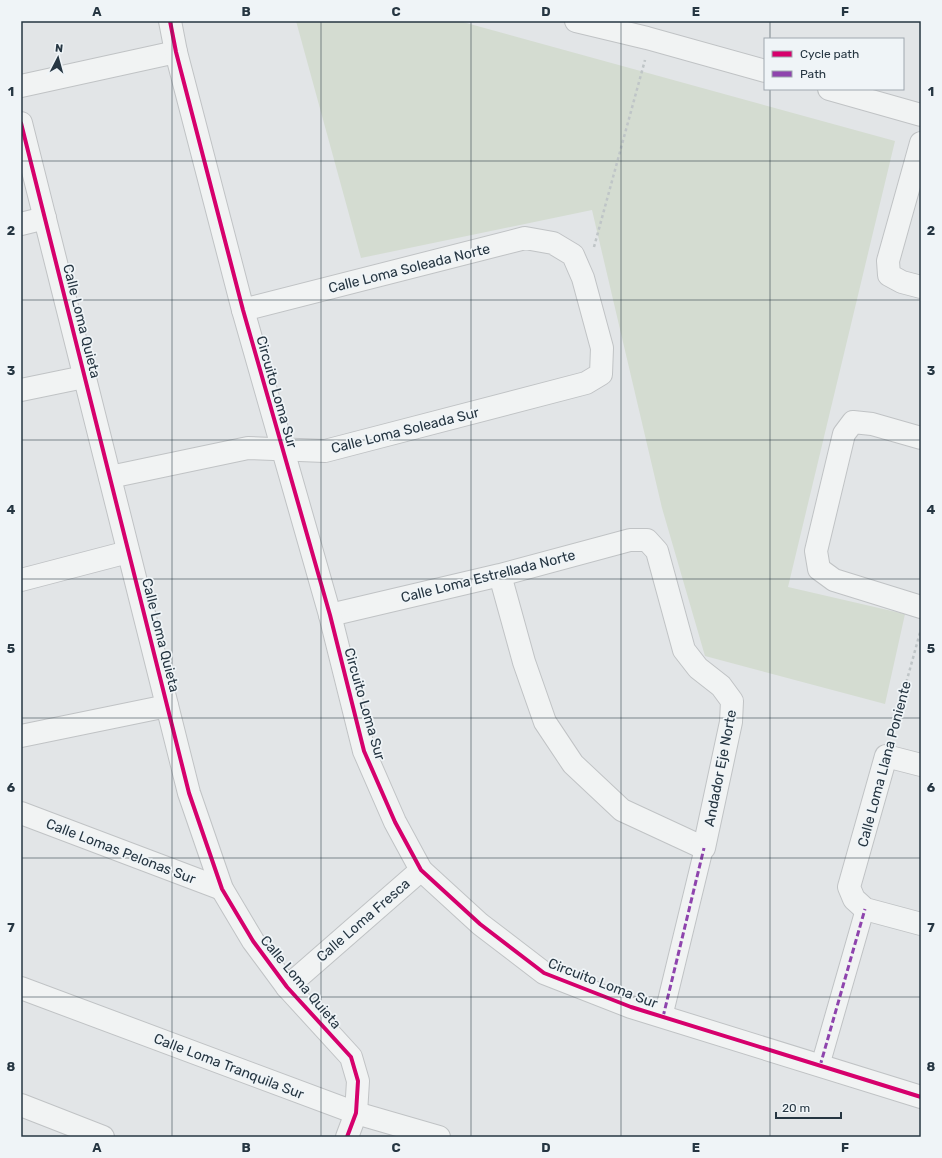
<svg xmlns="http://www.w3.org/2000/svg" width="942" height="1158" font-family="Rubik,sans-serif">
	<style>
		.green { fill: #d4dcd1 }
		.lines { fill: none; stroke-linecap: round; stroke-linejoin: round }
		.pedestrian-casing { stroke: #c0c3c5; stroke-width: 20 }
		.minor-casing { stroke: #c0c3c5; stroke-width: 24 }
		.tertiary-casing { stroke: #c0c3c5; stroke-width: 24 }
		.path { stroke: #bfc5c7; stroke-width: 2.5; stroke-dasharray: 3 3; stroke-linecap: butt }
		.pedestrian { stroke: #f1f3f3; stroke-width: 18 }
		.minor { stroke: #f1f3f3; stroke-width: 22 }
		.tertiary { stroke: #f1f3f3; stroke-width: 22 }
		.quiet { stroke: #8e44ad; stroke-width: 3; stroke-dasharray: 6 3; stroke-linecap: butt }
		.cycleway-casing { stroke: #eff4f7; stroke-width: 6 }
		.cycleway { stroke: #d6006c; stroke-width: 4 }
		.grid { fill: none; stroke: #263642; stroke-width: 1; stroke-opacity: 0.55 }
		.labels { text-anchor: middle; stroke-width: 3.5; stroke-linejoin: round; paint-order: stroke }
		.street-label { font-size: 14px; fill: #263642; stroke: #eff4f7 }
		.neatline { fill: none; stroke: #263642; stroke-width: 1.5 }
		.grid-label { font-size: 13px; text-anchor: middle; font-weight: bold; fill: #263642 }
	</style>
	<rect width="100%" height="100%" fill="#e2e5e7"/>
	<polygon class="green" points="296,21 459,21 895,141 788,587 905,614 885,704 705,656 662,508 592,210 361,258"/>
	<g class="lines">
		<defs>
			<g id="pedestrian">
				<polyline points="663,1017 704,848"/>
				<polyline points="820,1066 865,909"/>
			</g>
			<g id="minor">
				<polyline points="576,21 647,38 765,71"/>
				<polyline points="21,86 176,52"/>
				<polyline points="829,89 921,115"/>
				<polyline points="21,123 189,793 222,889 253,941 287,987 351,1057 358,1081 356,1113 347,1137"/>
				<polyline points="921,143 888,261 889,275 902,282 921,287"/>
				<polyline points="21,224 45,218"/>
				<polyline points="21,390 84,377"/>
				<polyline points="921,438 872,424 853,422 844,434 816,551 819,569 834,580 921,607"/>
				<polyline points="110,477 248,448 325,451 586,383 601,374 602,348 583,278 573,255 553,243 525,238 243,310"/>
				<polyline points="21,580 128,552"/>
				<polyline points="330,615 500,575 630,540 647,540 657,551 684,650 698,668 721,686 732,701 731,722 704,848 622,810 573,764 545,722 524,662 500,575"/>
				<polyline points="21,736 167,706"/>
				<polyline points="921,765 886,756 849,887 854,899 865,909 921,924"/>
				<polyline points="21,813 222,889"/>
				<polyline points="287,987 421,870"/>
				<polyline points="21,988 356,1113 439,1137"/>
				<polyline points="21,1105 103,1137"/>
			</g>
			<polyline id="tertiary" points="170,21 176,52 243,310 330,615 364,751 395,822 421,870 480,924 544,973 631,1007 921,1097"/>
		</defs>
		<use href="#pedestrian" class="pedestrian-casing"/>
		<use href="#minor" class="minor-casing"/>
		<use href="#tertiary" class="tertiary-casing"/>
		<g class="path">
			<polyline points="594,247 645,60"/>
			<polyline points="892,734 921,629"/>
		</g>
		<use href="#pedestrian" class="pedestrian"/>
		<use href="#minor" class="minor"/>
		<use href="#tertiary" class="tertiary"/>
		<g class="quiet">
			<polyline points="663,1017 704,848"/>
			<polyline points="820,1066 865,909"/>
		</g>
		<defs>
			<g id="cycleway">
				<polyline points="170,21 176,52 243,310 330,615 364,751 395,822 421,870 480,924 544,973 631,1007 921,1097"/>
				<polyline points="21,123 189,793 222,889 253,941 287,987 351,1057 358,1081 356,1113 347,1137"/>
			</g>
		</defs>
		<use href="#cycleway" class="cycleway-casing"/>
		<use href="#cycleway" class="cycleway"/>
	</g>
	<path class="grid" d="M172,21V1137M321,21V1137M471,21V1137M621,21V1137M770,21V39M770,89V1137M21,161H921M21,300H921M21,440H921M21,579H921M21,718H921M21,858H921M21,997H921"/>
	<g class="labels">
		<g class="street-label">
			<text transform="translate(409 268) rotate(-14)" y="5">Calle Loma Soleada Norte</text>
			<text transform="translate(82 321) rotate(76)" y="5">Calle Loma Quieta</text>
			<text transform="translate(277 392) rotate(74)" y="5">Circuito Loma Sur</text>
			<text transform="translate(405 430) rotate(-14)" y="5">Calle Loma Soleada Sur</text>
			<text transform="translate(488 576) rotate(-14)" y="5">Calle Loma Estrellada Norte</text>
			<text transform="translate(161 635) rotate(76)" y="5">Calle Loma Quieta</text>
			<text transform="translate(365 704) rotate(74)" y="5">Circuito Loma Sur</text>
			<text transform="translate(884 764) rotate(-75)" y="5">Calle Loma Llana Poniente</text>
			<text transform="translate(720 768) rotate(-79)" y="5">Andador Eje Norte</text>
			<text transform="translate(121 851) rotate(21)" y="5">Calle Lomas Pelonas Sur</text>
			<text transform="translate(363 920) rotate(-41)" y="5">Calle Loma Fresca</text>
			<text transform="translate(301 982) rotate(50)" y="5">Calle Loma Quieta</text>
			<text transform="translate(603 983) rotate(21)" y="5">Circuito Loma Sur</text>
			<text transform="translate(229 1066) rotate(21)" y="5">Calle Loma Tranquila Sur</text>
		</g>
	</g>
	<rect width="942" height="1158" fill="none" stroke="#eff4f7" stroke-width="44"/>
	<rect x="764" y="38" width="140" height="52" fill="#eff4f7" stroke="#9fa8af"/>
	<rect x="772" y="51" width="20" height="6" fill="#d6006c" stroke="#9fa8af"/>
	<text x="800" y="58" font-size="12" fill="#263642">Cycle path</text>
	<rect x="772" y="71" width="20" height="6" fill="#8e44ad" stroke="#9fa8af"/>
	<text x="800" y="78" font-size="12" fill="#263642">Path</text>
	<g transform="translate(58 58) rotate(6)" stroke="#eff4f7" stroke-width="3" paint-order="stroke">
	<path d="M0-3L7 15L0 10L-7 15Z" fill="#263642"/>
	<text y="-6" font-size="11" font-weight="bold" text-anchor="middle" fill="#263642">N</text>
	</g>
	<path d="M776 1112v6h65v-6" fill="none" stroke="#263642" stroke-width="2"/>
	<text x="782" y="1112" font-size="12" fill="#263642" stroke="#eff4f7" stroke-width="3" paint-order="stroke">20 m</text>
	<rect x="22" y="22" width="898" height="1114" class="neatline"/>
	<g class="grid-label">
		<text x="97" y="16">A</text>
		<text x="246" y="16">B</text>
		<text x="396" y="16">C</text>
		<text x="546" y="16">D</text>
		<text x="696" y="16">E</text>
		<text x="845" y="16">F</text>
		<text x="11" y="96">1</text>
		<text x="931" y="96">1</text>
		<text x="11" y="235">2</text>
		<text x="931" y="235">2</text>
		<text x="11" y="375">3</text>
		<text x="931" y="375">3</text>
		<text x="11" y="514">4</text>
		<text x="931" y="514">4</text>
		<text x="11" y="653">5</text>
		<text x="931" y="653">5</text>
		<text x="11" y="792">6</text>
		<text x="931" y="792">6</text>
		<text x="11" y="932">7</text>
		<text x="931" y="932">7</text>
		<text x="11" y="1071">8</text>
		<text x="931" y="1071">8</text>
		<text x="97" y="1152">A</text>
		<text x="246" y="1152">B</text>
		<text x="396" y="1152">C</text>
		<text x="546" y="1152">D</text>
		<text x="696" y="1152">E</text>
		<text x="845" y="1152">F</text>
	</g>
</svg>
